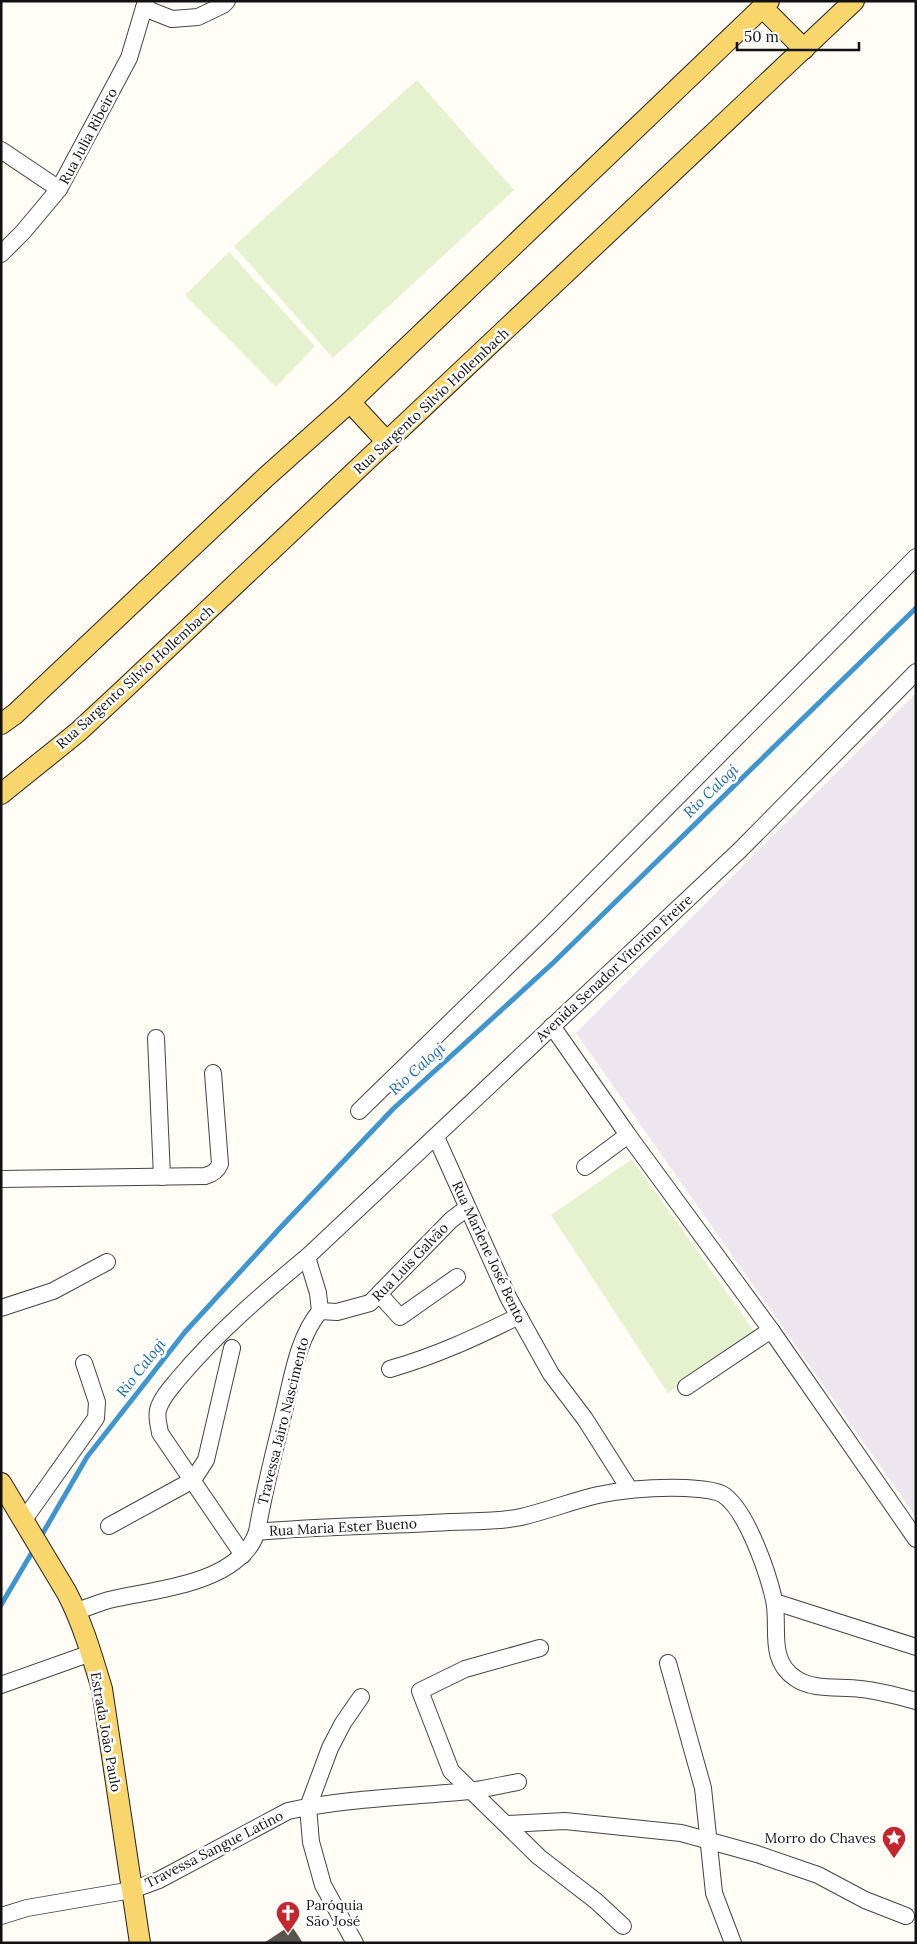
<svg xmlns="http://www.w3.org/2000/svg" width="917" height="1944" font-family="Lora,serif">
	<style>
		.industrial { fill: #eee6ef }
		.pitch { fill: #e6f2cf }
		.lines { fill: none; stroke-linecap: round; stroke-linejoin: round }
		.stream { stroke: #3f96cf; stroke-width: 5 }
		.building { fill: #5a524d }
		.minor-casing { stroke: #444; stroke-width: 18 }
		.major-casing { stroke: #222; stroke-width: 22 }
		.minor { stroke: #fff; stroke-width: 16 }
		.major { stroke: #f9d66b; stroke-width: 20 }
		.labels { text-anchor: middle; stroke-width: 5; stroke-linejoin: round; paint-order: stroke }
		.street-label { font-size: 14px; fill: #111; stroke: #fff }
		.poi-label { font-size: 14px; fill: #111; stroke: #fff; text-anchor: end }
		.water-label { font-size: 15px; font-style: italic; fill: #1768a6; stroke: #fff }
	</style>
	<rect width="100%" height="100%" fill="#fffdf5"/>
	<polygon class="industrial" points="916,693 916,1517 576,1033"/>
	<g class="pitch">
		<polygon points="417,80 514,190 333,358 234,246"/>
		<polygon points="229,252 315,346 276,387 185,295"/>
		<polygon points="632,1159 754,1331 668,1393 551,1215"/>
	</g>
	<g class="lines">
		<g class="stream">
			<polyline points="40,1538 87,1457 185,1332 281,1227 393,1109 554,962 916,608"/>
			<polyline points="1,1605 34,1549"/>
		</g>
	</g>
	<polygon class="building" points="291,1925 303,1943 264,1943"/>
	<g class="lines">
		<defs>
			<g id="minor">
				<polyline points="144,8 172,19 198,17 223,5 227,1"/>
				<polyline points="1,150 59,189"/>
				<polyline points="1,254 23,232 59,189 129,58 146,1"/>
				<polyline points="552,1026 628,1135 771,1330 916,1539"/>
				<polyline points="156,1038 162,1177"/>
				<polyline points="359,1111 549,926 916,557"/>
				<polyline points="436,1137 508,1297 551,1374 585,1419 630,1490"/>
				<polyline points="585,1167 628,1135"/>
				<path d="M1,1179L205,1176C213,1174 217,1171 220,1164L213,1073"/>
				<polyline points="380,1295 400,1317 457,1277"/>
				<polyline points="1,1308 53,1291 107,1262"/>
				<polyline points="320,1311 337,1312 370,1303 451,1220 467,1208"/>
				<path d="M390,1369C438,1355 474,1338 519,1316"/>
				<polyline points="686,1387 771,1330"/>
				<polyline points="23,1521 96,1418 97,1402 84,1363"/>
				<polyline points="109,1526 193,1480 206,1460 232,1348"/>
				<path d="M257,1532C264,1490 275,1449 285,1407C293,1374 298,1338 320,1311L318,1293L307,1257"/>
				<path d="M243,1555L160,1433C159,1425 156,1418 158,1410C161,1398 171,1388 179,1378C217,1333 261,1295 307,1257L740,850L916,672"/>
				<polyline points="775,1602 916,1647"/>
				<path d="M76,1611C87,1608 98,1603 109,1600C151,1590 212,1586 243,1554C250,1548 254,1540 257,1532C321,1526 385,1526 449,1522C472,1521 500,1522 521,1517C547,1511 572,1501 598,1495C627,1489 657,1487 686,1488C697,1489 712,1489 722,1494C746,1508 768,1573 774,1600C780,1626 767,1659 795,1678C813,1691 840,1686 861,1689C880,1691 898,1696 916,1701"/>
				<polyline points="540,1648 465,1669 420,1691 451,1771 539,1857 596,1901 623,1926"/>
				<polyline points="668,1663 703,1788 714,1893 733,1943"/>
				<polyline points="1,1685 91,1653"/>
				<polyline points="506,1824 565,1821 681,1833 757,1854 818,1875 865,1900 906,1916"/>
				<path d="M1,1916L27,1908L132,1890L159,1880L288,1811C347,1798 409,1797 469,1791C485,1789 502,1785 518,1782"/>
				<polyline points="355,1943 323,1885 311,1842 308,1807 330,1748 343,1723 361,1697"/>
			</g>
			<g id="major">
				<polyline points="762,7 804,49"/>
				<polyline points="350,402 387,442"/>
				<polyline points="1,724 15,714 266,477 350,402 769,1"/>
				<polyline points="1,794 78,732 120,693 854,1"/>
				<path d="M1,1483L67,1593C83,1624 92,1656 102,1689L140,1943"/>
			</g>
		</defs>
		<use href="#minor" class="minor-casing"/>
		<use href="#major" class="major-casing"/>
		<use href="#minor" class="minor"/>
		<use href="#major" class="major"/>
	</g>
	<defs>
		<symbol id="sight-pin" viewBox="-11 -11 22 30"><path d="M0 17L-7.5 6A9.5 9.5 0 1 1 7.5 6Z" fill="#c4262e" stroke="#fff"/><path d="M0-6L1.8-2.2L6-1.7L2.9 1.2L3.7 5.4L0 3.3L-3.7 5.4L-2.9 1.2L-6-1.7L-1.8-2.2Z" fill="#fff"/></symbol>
		<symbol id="church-pin" viewBox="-11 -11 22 30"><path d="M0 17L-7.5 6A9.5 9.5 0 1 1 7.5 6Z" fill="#c4262e" stroke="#fff"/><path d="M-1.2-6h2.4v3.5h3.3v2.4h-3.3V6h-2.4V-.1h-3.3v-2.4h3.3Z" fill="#fff"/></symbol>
	</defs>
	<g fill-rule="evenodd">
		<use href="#sight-pin" x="880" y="1824" width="28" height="38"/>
		<use href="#church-pin" x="274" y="1899" width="28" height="38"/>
	</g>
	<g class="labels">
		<g class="street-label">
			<text transform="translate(88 136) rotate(-62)" y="5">Rua Julia Ribeiro</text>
			<text transform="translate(431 401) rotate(-43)" y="5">Rua Sargento Silvio Hollembach</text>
			<text transform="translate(135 677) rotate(-42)" y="5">Rua Sargento Silvio Hollembach</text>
			<text transform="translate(614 968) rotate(-43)" y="5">Avenida Senador Vitorino Freire</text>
			<text transform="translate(489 1252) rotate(65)" y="5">Rua Marlene José Bento</text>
			<text transform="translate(410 1262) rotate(-46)" y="5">Rua Luis Galvão</text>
			<text transform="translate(283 1421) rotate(-76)" y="5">Travessa Jairo Nascimento</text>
			<text transform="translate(343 1527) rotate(-3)" y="5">Rua Maria Ester Bueno</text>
			<text transform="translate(106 1732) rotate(80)" y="5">Estrada João Paulo</text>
			<text transform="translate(214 1849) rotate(-27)" y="5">Travessa Sangue Latino</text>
		</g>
		<g class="poi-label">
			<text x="876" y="1843">Morro do Chaves</text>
			<text x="306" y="1910" text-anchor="start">Paróquia<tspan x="306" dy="16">São José</tspan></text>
		</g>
		<g class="water-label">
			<text transform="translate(711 791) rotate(-44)" y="5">Rio Calogi</text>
			<text transform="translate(417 1069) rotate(-42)" y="5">Rio Calogi</text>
			<text transform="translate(141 1368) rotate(-52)" y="5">Rio Calogi</text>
		</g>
	</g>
	<rect width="917" height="1944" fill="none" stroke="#111111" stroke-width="5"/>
	<path d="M737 42v8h122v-8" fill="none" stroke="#111111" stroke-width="2.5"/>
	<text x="744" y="42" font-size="15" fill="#111111" stroke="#ffffff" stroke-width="4" paint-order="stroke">50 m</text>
</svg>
